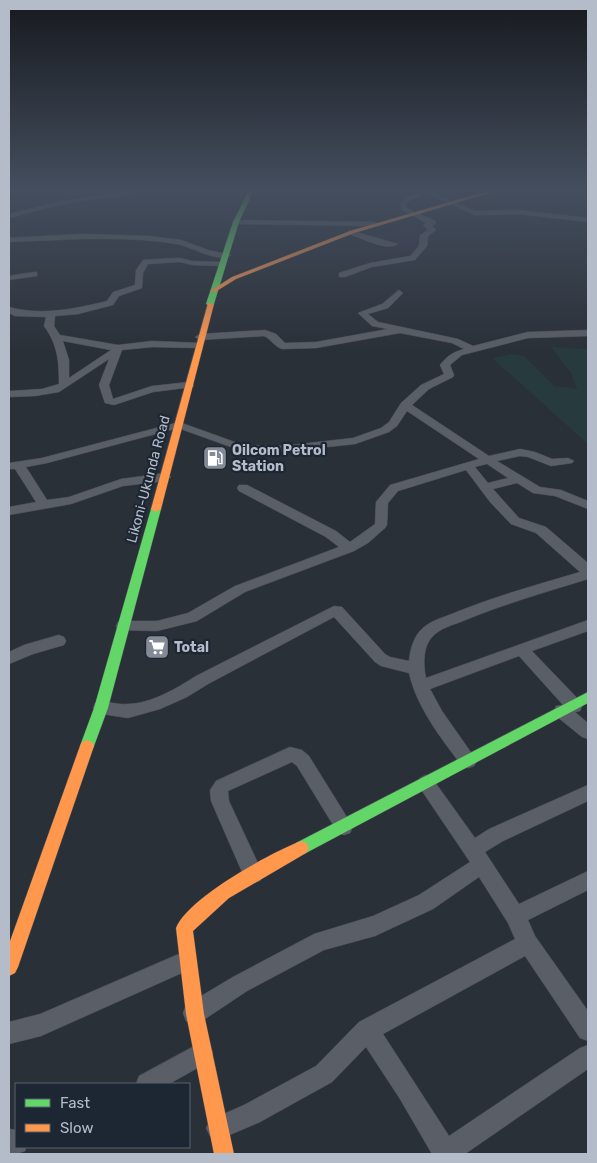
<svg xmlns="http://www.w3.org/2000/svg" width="597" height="1163" font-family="Rubik,sans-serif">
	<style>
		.medical { fill: #31303e }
		.green { fill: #273a3e }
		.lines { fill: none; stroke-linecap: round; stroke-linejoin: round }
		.street-casing { stroke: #484c53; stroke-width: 1 }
		.fast-casing { stroke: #484c53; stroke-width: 1 }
		.slow-casing { stroke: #484c53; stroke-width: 1 }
		.street { fill: #5a5e66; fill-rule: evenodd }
		.fast { fill: #63d668; fill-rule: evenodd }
		.slow { fill: #ff974d; fill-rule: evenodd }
		.labels { text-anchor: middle; stroke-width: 4.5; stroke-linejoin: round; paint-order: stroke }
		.poi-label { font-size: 14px; font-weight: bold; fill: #b4bcc9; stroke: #1d2633; text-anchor: start }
		.street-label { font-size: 14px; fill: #b4bcc9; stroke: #1d2633 }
	</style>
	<rect width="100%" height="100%" fill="#2a3038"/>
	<polygon class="medical" points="406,225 430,235 427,242 402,253 364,238"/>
	<polygon class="green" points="551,347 588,349 588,444 492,358 512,354 524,356 554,386 577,389 571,373"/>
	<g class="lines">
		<defs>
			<g id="street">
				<path d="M122,188H128L129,195L93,199L55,206L9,218V214C47,204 84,196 123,193Z"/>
				<polygon points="421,188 429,188 438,195 476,211 518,210 588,218 588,222 518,214 475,215 434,197"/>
				<polygon points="420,193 422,194 422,196 411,199 406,204 407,208 435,221 436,223 432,226 436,230 428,236 427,246 415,260 372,267 345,277 339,277 339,273 370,263 410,256 419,246 420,235 428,230 423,225 426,223 402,210 400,203 407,197"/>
				<polygon points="233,220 375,222 379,224 375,226 236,224 232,222"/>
				<path d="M349,230L398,244C386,252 362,238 349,234Z"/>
				<path d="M82,234L149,236L181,240L208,250L231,255C219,264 190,246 177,244C121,235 65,240 9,242V238Z"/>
				<path d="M180,258L192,261L222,262L226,264L222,266L192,265L180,262L148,264L143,273L142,288L119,296L113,305L78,314L55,316L54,326L60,335L118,345L152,341L201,343L203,345L198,348L152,347L122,350L109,385L113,399L152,386L189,382L194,385L193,387L153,392L114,405L105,403L99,385L109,359L59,392L35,396L9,397V391L42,389L59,384C59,362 58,345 44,326L46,317L15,316L9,313V307C41,316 75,309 107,301L113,292L135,285L136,270L143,260ZM63,341L111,350L69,378V360Z"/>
				<polygon points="34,272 37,272 37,276 9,280 9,276"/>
				<path d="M399,290L403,293L388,308L368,314L378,322L458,339L473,346L528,332L588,330V336L528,338L462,355L450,365L454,375L453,377L429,389L412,405L489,456L520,449L535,452L552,459L568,458L574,461L572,463L551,466L528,457L520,456L497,461L540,487L561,490L588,501V509L555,496L533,493L517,483L493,489L519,518L546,527L588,563V579C546,592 504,604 463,621C453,625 440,628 432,637C423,647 423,664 426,678L588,620V631L532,651L580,701L582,706L580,711L575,712L588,723V739L582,737L556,716L554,711L556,706L563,705L519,656L430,689L442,711L477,761L474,766L468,768L462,766C441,738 417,708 409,673L381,666L375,662L334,617L208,684L187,697L160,709L128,718L95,713L93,708L95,703C106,700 116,705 127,704C151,704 177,688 196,676L334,606L342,607L385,654L390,657L409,661C410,649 414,635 424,627C434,619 448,616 459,611C499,595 540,584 580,572L536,533L511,524L490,502L466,470L398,491L388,503L387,525L385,528L368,543L354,551L245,592L197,621L157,631L118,630L116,626L118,622L123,621H157L188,613L235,586L339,547L326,537L239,491L237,488L239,485H247L336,531L350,542L375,524L376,502L390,485L479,459L407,411L397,426L389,432L355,444L282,452L242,451L178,428L47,463L26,467L47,500L69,497L121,479L165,473L171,477L165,481L123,486L71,504L9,515V507L36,502L15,469H9V463L42,458L179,422L243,445L282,446L353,438L381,428L389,422L401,403L421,385L444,374L440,365C447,356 453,352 464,349L452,343L400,333L316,348L282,349C275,347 271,339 264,336L200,340L195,337L200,334L265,330L276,334L285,343L316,342L388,329L372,326L358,313L382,304ZM487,464L508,478L488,483L475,467Z"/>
				<polygon points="59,635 64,637 66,641 64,645 33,654 9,664 9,652 24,645"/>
				<polygon points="290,747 302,750 309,756 353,827 350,833 344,835 338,833 297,766 292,762 228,791 229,801 263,874 260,881 253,883 246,881 211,801 210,790 216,781"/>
				<polygon points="426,775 432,778 475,838 489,829 588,785 588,801 503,841 485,852 519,904 588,871 588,890 528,920 535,936 588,1011 588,1041 580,1038 525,956 383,1034 449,1136 580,1048 588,1045 588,1069 465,1154 432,1154 400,1099 366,1047 332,1082 260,1122 218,1140 210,1136 206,1128 210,1120 244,1105 316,1066 359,1022 515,939 508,923 479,877 433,909 375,936 324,950 247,991 202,1021 194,1024 186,1021 183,1013 186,1005 233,977 314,934 373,916 419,895 470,862 420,788 417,783 420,778"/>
				<polygon points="186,951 193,954 196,961 193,968 41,1036 9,1044 9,1022 40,1014"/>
				<polygon points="202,1042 210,1045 213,1053 210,1061 169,1084 136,1084 139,1076"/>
				<polygon points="9,1129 16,1130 16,1147 26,1147 25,1151 16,1154 9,1153"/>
			</g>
			<g id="fast">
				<polygon points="250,188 255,188 239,222 214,304 208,305 206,304 233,222"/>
				<polygon points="156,506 161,509 108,708 94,746 92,750 87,752 82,750 80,746 94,708 151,509"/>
				<polygon points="588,692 588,703 306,853 301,855 296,853 293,848 296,843"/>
			</g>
			<g id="slow">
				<polygon points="498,188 507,188 354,233 236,279 215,292 210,291 232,277 350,231"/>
				<polygon points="208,303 214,304 161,509 156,512 151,509"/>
				<polygon points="87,740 92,742 94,746 18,967 15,973 9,976 9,944 80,746 82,742"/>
				<path d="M301,841L306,843L309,848L306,853L229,898L193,931L204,1014L234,1154H214L186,1014L176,928C188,898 270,853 301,841Z"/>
			</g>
		</defs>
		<use href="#street" class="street-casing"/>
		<use href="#fast" class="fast-casing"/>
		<use href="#slow" class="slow-casing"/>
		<use href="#street" class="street"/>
		<use href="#fast" class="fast"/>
		<use href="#slow" class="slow"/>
	</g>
	<linearGradient id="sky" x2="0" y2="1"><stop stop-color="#171a1f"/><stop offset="0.54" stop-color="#444e5e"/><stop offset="1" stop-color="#444e5e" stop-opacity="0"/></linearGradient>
	<rect width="597" height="351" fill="url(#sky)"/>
	<defs>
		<symbol id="fuel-square" viewBox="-11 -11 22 22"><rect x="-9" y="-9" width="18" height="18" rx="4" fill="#848b96" stroke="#1d2633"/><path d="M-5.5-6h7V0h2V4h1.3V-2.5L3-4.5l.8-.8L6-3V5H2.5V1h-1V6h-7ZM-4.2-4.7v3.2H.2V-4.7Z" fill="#fff"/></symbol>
		<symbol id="supermarket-square" viewBox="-11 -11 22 22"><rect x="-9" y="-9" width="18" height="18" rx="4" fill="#848b96" stroke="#1d2633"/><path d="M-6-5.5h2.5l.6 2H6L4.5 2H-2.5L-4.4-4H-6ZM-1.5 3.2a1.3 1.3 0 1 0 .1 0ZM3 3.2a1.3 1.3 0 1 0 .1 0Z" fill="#fff"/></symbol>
	</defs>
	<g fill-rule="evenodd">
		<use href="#fuel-square" x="201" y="444" width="28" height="28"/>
		<use href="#supermarket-square" x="143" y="633" width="28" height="28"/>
	</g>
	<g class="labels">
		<g class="poi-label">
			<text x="232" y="455">Oilcom Petrol<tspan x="232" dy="16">Station</tspan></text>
			<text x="174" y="652">Total</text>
		</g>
		<g class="street-label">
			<text transform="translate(148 479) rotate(-75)" y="5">Likoni-Ukunda Road</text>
		</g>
	</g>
	<rect width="597" height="1163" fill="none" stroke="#b4bcc9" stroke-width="20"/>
	<rect x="15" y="1083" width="175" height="65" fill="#1d2633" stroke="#59626f"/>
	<rect x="25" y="1099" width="25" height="8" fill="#63d668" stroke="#59626f"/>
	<text x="60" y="1108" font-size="15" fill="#b4bcc9">Fast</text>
	<rect x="25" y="1124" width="25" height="8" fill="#ff974d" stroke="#59626f"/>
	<text x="60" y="1133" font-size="15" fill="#b4bcc9">Slow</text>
</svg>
